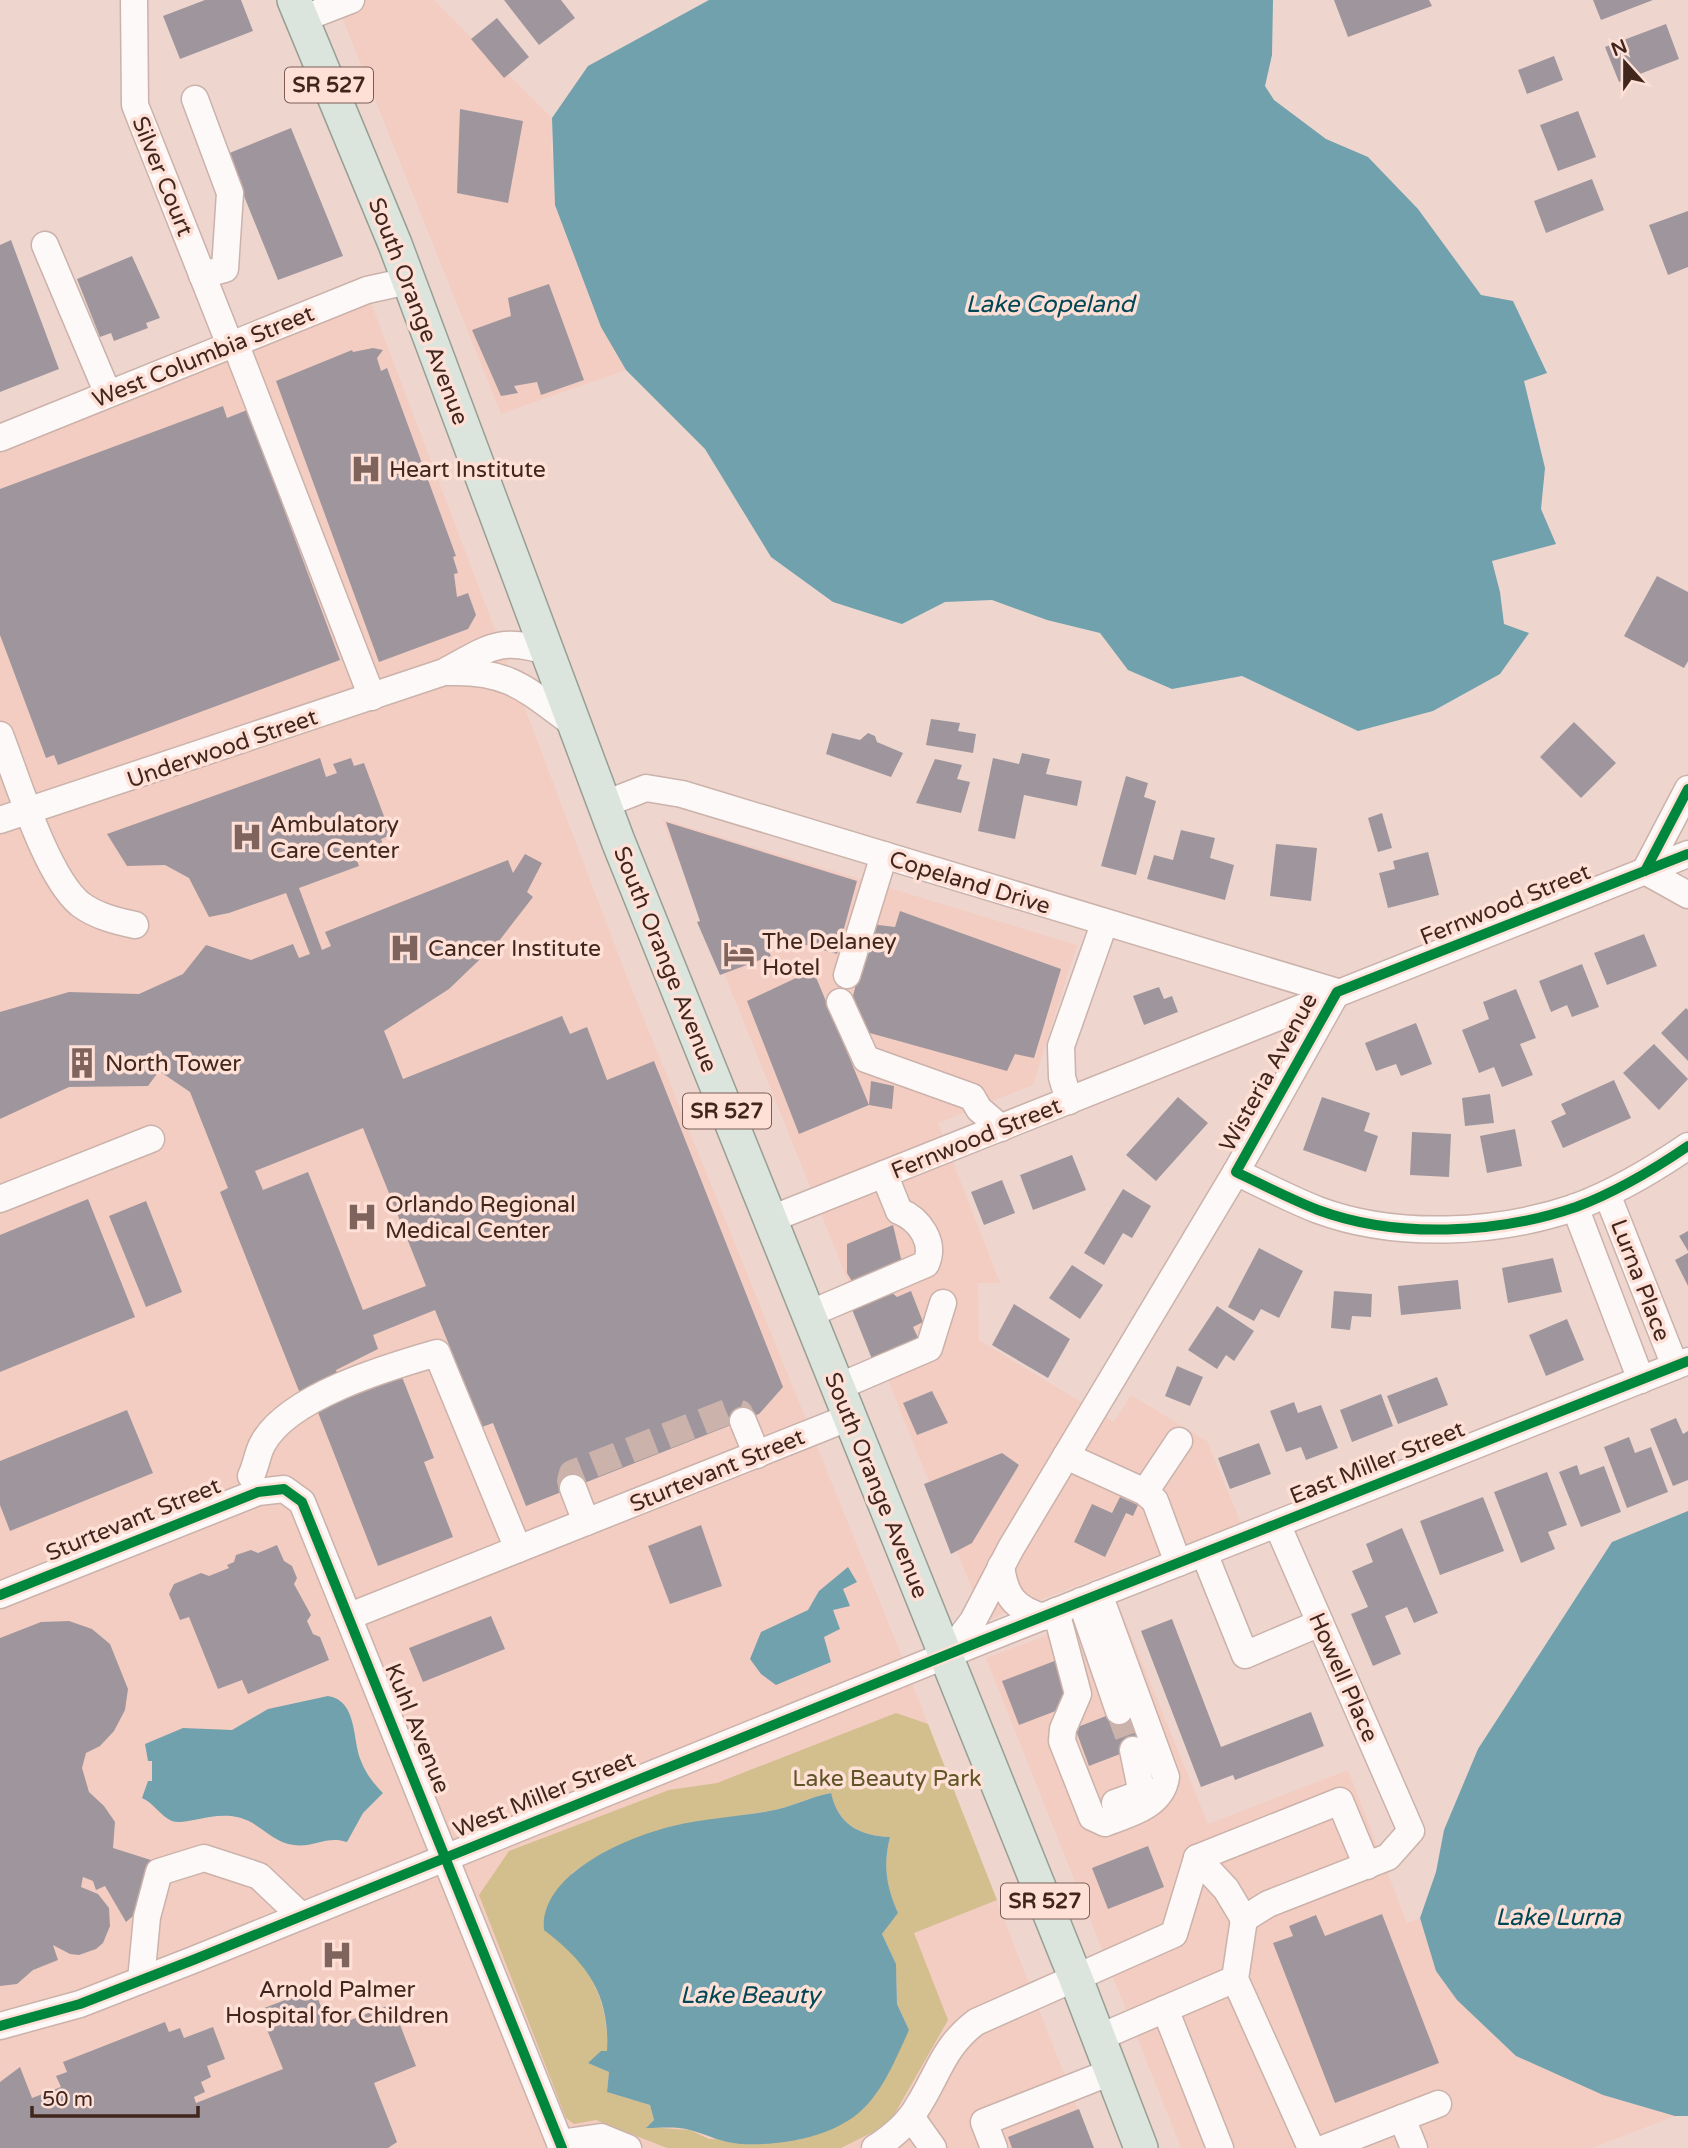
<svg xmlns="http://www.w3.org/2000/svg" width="1688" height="2148" font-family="'Varela Round',sans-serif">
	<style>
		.built { fill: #f3cdc2 }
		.green { fill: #d3be8e; fill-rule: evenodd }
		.water { fill: #71a1ac }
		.building { fill: #9f969d; fill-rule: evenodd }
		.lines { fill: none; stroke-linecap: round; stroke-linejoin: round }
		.minor-tunnel { stroke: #cbb3ac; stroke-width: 26; stroke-dasharray: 26 13; stroke-linecap: butt }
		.minor-casing { stroke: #cbb2aa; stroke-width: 29 }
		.major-casing { stroke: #989f92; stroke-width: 36 }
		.minor { stroke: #fcf9f8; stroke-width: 26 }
		.major { stroke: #dbe4dd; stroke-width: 33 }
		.cycleway-casing { stroke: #fee0d7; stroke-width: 15 }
		.cycleway { stroke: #00873e; stroke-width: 10 }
		.labels { text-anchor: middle; stroke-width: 7; stroke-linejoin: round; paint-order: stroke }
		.shield { fill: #fee0d7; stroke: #7a5e56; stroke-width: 2 }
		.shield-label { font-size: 21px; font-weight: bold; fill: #41261e }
		.street-label { font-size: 23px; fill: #41261e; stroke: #fee0d7 }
		.poi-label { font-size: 23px; fill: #41261e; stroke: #fee0d7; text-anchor: start }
		.park-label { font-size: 23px; fill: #5f5527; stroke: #fee0d7 }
		.water-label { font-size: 24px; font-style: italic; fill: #004755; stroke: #fee0d7 }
	</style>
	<rect width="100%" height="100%" fill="#eed6cf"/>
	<g class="built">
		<polygon points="335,0 434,0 552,118 551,152 579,266 601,327 626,370 501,414"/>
		<polygon points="370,300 625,972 895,1639 1093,2148 0,2148 0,437"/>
		<polygon points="662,819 1077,945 1033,1085 938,1123 1000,1283 978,1283 979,1340 1114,1422 1131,1395 1207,1441 1241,1523 985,1621"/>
		<polygon points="1120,1608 1208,1824 1348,1770 1407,1923 1420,1918 1436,1971 1516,2056 1603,2095 1675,2116 1592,2148 1181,2148 986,1658"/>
	</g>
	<path class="green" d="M896,1713L928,1724L997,1900L914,1933L948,2020L894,2115L879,2129L841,2148H667L596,2120L574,2124L566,2118L479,1895L509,1851L669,1790L717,1783ZM830,1793C840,1824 858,1836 890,1837C883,1865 886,1887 898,1913L882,1934L896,1964L897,2004L909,2030L863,2109L836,2126L798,2140L709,2139L690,2130L647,2127L654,2120L650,2105L607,2092L609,2072L589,2063L607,2051C609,2010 596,1977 567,1947L572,1873C643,1825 689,1825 769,1811C790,1808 809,1797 830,1793Z"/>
	<g class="water">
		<polygon points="709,0 1273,0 1272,55 1265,86 1274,100 1326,139 1368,157 1418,209 1481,295 1513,301 1547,373 1524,381 1545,468 1541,509 1556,544 1492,561 1500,592 1504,624 1529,633 1500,674 1433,711 1358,731 1242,676 1172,689 1128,670 1100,633 1047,620 992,600 945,602 902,624 833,602 771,557 705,449 626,370 601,327 555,205 552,118 588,66"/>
		<polygon points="1688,1511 1688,2116 1675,2116 1603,2095 1516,2056 1457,2000 1436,1971 1420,1918 1436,1872 1444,1830 1478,1749 1612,1542"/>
		<polygon points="848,1567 857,1582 843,1589 850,1606 833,1610 840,1629 824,1637 831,1662 776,1685 761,1674 750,1659 761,1632 808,1610 819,1591"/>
		<path d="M328,1696C358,1701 352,1740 361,1761C366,1774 374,1784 383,1793L363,1813L347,1842C327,1835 313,1848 294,1845C273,1843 261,1824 241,1818C214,1810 186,1826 172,1821C160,1816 154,1803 142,1798L148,1781H152V1761H148L145,1744L183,1728L232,1730L268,1709Z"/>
		<path d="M831,1793C838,1824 859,1836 890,1837C883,1865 886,1886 898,1913L882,1934L896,1964L897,2004L909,2030C897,2056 884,2089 863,2109C834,2137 781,2146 741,2144C719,2142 709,2135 690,2130C676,2126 660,2128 646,2128L654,2120L650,2105L607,2092L609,2072L588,2063L601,2051H607C610,1994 587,1963 544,1930C539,1874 627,1837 673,1826C704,1818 737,1817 769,1811C790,1808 809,1797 831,1793Z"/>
	</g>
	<g class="building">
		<polygon points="205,0 241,0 253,31 180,59 163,16"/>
		<polygon points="504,0 561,0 575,18 539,45"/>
		<polygon points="1334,0 1429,0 1432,6 1348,37"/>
		<polygon points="1593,0 1653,0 1601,20"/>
		<polygon points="497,18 529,57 504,78 471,39"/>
		<polygon points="1666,24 1679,59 1619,82 1605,47"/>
		<polygon points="1554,56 1563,80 1527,94 1518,70"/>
		<polygon points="460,109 523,121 508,203 457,193"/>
		<polygon points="1578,111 1596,157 1558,171 1540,125"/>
		<polygon points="291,128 343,256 278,280 227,154"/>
		<polygon points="1592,179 1604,210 1546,233 1534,201"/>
		<polygon points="1688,211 1688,267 1668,275 1649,225"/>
		<polygon points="11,240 59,369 0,392 0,245"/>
		<polygon points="132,256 160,318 146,323 148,328 114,341 111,333 100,337 77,279"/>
		<polygon points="549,284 584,380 541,395 537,382 514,386 518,393 501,396 472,330 511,316 508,298"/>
		<polygon points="373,348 383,350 377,358 381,371 387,368 456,556 453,557 458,573 454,574 457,597 468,593 476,615 468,629 379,662 276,381 352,350 353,352"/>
		<polygon points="223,406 227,418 247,410 340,660 58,765 54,755 46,758 0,635 0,489"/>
		<polygon points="1657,576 1688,592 1688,661 1684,668 1624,636"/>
		<polygon points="931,719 960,723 958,731 976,734 973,753 926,745"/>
		<polygon points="1574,722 1616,763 1581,798 1540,757"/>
		<polygon points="832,733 860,740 868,733 875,736 877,742 903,753 891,777 826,754"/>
		<polygon points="1022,753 1050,759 1046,774 1082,781 1077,806 1024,795 1015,839 978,831 993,758 1019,764"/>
		<path d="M320,758L326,777L337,773L333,764L351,758L354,766L364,763L391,835L381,839L384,847L366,854L363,845L353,849L359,866L299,888L322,950L331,946L325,932L508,860L513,873L525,854L542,863L527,892L533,897L499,941L449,989L384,1031L389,1043L403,1079L562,1016L570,1034L587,1027L607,1080L654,1061L783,1387L759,1414L526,1506L493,1423L482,1427L435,1310L373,1335L378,1349L336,1370L338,1375L299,1391L220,1192L228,1188L190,1092L159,1071L148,1086L69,1087L0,1119V1012L69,992L139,994L183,974L206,945L251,960L293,944L299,958L310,954L286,893L229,913L209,917L189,878L165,865L127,866L107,834ZM363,1128L426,1286L363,1310L308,1172L263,1190L255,1171Z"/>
		<polygon points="935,759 962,765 957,779 970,782 961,813 916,803"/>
		<polygon points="1126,776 1148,783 1144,797 1156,801 1136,875 1101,866"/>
		<polygon points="1382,813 1392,848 1378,852 1368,818"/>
		<polygon points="666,822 857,881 837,954 772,935 767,948 771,956 720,975 697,922 700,921"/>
		<polygon points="1181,830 1215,838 1210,858 1234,865 1225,900 1147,879 1154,855 1173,860"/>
		<polygon points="1276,844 1317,848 1311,901 1270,896"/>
		<polygon points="1428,852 1439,895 1388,908 1379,873 1395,869 1393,861"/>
		<polygon points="900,911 1061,969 1034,1058 1015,1054 1007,1071 866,1032 853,996 871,924 895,927"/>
		<polygon points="1644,934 1657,966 1607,985 1594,953"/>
		<polygon points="1582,964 1599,1007 1572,1017 1567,1005 1551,1012 1539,981"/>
		<polygon points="813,970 869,1105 799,1134 747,1001"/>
		<polygon points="1159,987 1164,999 1172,996 1178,1012 1144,1025 1133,996"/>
		<polygon points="1516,989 1536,1038 1520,1044 1533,1075 1502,1087 1494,1067 1479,1073 1462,1030 1489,1019 1483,1002"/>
		<polygon points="1686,1008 1688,1010 1688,1061 1661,1033"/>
		<polygon points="1416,1023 1432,1064 1401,1076 1396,1064 1376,1071 1365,1043"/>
		<polygon points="1654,1044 1688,1079 1659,1110 1623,1073"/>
		<polygon points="1614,1080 1631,1118 1563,1148 1551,1121 1566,1114 1561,1104"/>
		<polygon points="871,1081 894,1086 892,1109 869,1105"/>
		<polygon points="1490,1094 1494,1123 1465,1126 1462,1098"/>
		<polygon points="1178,1097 1208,1123 1156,1181 1126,1155"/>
		<polygon points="1322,1097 1370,1113 1364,1131 1378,1136 1366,1172 1303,1150"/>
		<polygon points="1515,1129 1522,1166 1487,1173 1480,1136"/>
		<polygon points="1412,1132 1451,1134 1449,1177 1410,1175"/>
		<polygon points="1072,1155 1086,1190 1033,1210 1020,1175"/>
		<polygon points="1002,1180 1015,1213 984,1225 971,1192"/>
		<polygon points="1123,1189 1151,1206 1132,1238 1123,1233 1104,1265 1084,1253"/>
		<polygon points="88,1199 135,1317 0,1372 0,1235"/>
		<polygon points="146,1201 182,1292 146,1307 109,1216"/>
		<polygon points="893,1225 902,1263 853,1283 847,1273 847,1244"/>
		<polygon points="1688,1231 1688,1251 1679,1236"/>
		<polygon points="1259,1248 1303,1271 1279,1318 1261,1309 1254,1321 1228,1307"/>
		<polygon points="1688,1253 1688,1286 1675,1260"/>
		<polygon points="1553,1258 1562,1292 1508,1303 1502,1268"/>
		<polygon points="1072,1265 1103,1285 1080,1319 1049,1298"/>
		<polygon points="1458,1280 1461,1309 1401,1315 1398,1286"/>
		<polygon points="890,1291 897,1297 911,1291 923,1322 913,1327 922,1346 874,1364 851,1307"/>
		<polygon points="1334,1291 1372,1294 1371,1317 1352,1316 1350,1330 1331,1328"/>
		<polygon points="1014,1304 1070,1339 1048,1378 992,1345"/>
		<polygon points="1217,1306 1254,1331 1234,1361 1226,1355 1217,1369 1188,1350"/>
		<polygon points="1567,1319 1584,1360 1546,1376 1529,1335"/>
		<polygon points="1177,1366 1203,1377 1190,1406 1165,1396"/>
		<polygon points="402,1377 434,1458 424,1462 453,1537 378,1566 317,1410"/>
		<polygon points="1437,1377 1448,1405 1398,1424 1387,1396"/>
		<polygon points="932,1391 948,1423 917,1435 903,1403"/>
		<polygon points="1381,1394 1393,1426 1352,1442 1340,1410"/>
		<polygon points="1294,1402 1298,1413 1321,1405 1338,1448 1306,1460 1301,1447 1286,1452 1270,1411"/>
		<polygon points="127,1410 153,1473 10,1531 0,1505 0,1461"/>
		<polygon points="1676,1418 1683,1434 1688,1431 1688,1480 1673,1486 1650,1429"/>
		<polygon points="1629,1437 1635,1453 1651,1447 1668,1492 1627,1508 1604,1447"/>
		<polygon points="1259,1443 1271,1474 1230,1489 1218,1458"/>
		<polygon points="1002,1453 1019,1465 972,1543 951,1554 924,1484"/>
		<polygon points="1577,1465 1580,1475 1604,1466 1621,1512 1581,1527 1559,1472"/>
		<polygon points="1547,1472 1567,1525 1548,1532 1555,1549 1521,1563 1494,1492"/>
		<polygon points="1120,1497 1138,1505 1133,1516 1126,1513 1105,1557 1074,1542 1092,1504 1112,1513"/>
		<polygon points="1483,1497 1504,1551 1440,1575 1420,1521"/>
		<polygon points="701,1525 722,1586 670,1604 648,1546"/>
		<polygon points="1402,1528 1438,1613 1414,1623 1407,1607 1385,1616 1401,1654 1373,1666 1351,1614 1368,1607 1352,1571 1373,1562 1366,1544"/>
		<polygon points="277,1545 284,1561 292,1566 297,1578 294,1584 311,1615 307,1621 313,1634 320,1637 329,1660 248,1694 242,1680 218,1689 189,1617 180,1620 169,1594 174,1584 201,1573 209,1576 229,1568 227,1565 234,1562 236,1555 251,1550 258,1553"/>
		<polygon points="491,1616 505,1649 423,1682 409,1648"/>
		<polygon points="1172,1619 1221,1747 1311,1712 1324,1746 1235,1780 1233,1775 1201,1787 1141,1631"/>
		<polygon points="69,1621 92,1629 110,1644 128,1689 125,1710 114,1731 100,1746 86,1753 82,1768 89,1792 104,1806 115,1822 113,1848 170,1866 148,1903 126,1922 105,1886 96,1890 93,1881 83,1877 81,1887 98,1894 109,1908 110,1926 103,1943 96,1949 79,1955 70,1954 53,1945 58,1960 33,1970 17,1984 0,1986 0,1638 41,1622"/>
		<polygon points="1057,1660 1074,1704 1019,1725 1002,1681"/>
		<polygon points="1132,1706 1146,1744 1089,1766 1075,1728"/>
		<polygon points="1148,1846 1164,1887 1108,1909 1092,1868"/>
		<polygon points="1382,1914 1439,2063 1335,2103 1273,1943 1293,1936 1289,1926 1316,1915 1325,1936"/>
		<polygon points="314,1989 322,2009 332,2005 340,2024 392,2004 416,2066 374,2083 397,2142 388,2148 0,2148 0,2082 20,2067 32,2098 61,2087 56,2076 67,2072 63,2062 165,2022 169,2032 180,2028 184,2038 213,2027 225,2059 207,2066 211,2077 201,2082 205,2092 194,2097 196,2103 283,2069 259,2010"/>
		<polygon points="1079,2109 1094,2148 1012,2148 1008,2137"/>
	</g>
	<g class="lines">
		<g class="minor-tunnel">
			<polyline points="573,1488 570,1481 572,1473 732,1410 740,1413 743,1421"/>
			<polyline points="1119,1711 1133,1750"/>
		</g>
		<defs>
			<g id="minor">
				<polyline points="134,0 135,105 230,345"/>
				<polyline points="302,19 351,0"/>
				<polyline points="195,99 230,193 225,269 202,275"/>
				<polyline points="45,245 108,394"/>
				<polyline points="235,343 372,697"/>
				<polyline points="0,438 367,290 408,281"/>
				<path d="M449,672C509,670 527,690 572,723"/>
				<path d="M0,735C17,778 46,876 80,904C96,916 116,921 135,925"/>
				<polyline points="605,804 646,788 682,794 1337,992"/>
				<path d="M0,820L444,672C486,650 499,635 548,652"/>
				<polyline points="1645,871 1688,789"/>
				<polyline points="1645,871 1688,895"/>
				<polyline points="847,975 884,855"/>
				<polyline points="840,1002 866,1059 972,1097 979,1109 1001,1128"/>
				<polyline points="1069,1101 1062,1077 1061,1046 1104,924"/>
				<path d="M1236,1172C1263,1185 1290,1199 1318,1210C1396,1239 1498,1234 1576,1207C1616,1192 1653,1170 1688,1146"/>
				<polyline points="1607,1194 1675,1366"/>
				<polyline points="0,1199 151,1139"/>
				<polyline points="1575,1207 1641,1380"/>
				<polyline points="771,1219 1688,854"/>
				<path d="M809,1314L926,1264C936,1242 919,1219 899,1211L884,1174"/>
				<polyline points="838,1387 929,1348 943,1303"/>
				<polyline points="743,1421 757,1455"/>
				<polyline points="1066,1456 1145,1492 1155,1501 1178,1563"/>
				<path d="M251,1476C256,1466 257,1455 262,1445C286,1397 388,1367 437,1353L518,1549"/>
				<polyline points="573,1488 586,1522"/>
				<polyline points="1145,1492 1179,1441"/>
				<polyline points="1277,1524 1411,1831 1388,1857 1268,1904 1244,1919 1235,1979 1311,2148"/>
				<polyline points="1204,1553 1245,1655 1320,1623"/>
				<path d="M1001,1566C1005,1596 1014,1608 1043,1617"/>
				<polyline points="0,1595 258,1492 284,1489 302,1502 562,2148"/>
				<polyline points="1081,1601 1119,1711"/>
				<path d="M1056,1611L1078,1694L1063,1729L1062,1741L1092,1817L1105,1823C1129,1814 1162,1806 1166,1777L1099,1594"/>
				<polyline points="350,1616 850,1417"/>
				<polyline points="947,1655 973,1621 1011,1548 1236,1172 1337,992"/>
				<polyline points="1115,1803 1137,1795 1141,1789 1133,1750"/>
				<polyline points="1197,1858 1226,1889 1244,1919"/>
				<polyline points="141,1980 147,1917 159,1872 204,1858 259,1876 301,1916"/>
				<polyline points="1165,2009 1220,2148"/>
				<polyline points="0,2026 80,2004 193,1960 981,1641 1688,1361"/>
				<polyline points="1098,2038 1235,1979"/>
				<polyline points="911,2117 933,2148"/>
				<polyline points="1402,2118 1414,2148"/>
				<polyline points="560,2143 601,2137 628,2148"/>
				<path d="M875,2148C892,2137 908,2124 918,2106C939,2073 943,2047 976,2022L1174,1934L1197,1858L1340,1801L1367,1866"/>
				<polyline points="994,2148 984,2122 1111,2072"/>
				<polyline points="1325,2148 1438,2104"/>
			</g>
			<polyline id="major" points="294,0 395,244 618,841 1076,1979 1141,2148"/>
		</defs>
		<use href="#minor" class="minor-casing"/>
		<use href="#major" class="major-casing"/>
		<use href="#minor" class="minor"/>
		<use href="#major" class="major"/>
		<defs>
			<g id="cycleway">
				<path d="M1688,854L1337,992L1236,1172C1263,1185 1290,1199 1318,1210C1396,1239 1498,1234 1576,1207C1616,1192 1653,1170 1688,1146"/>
				<polyline points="1645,871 1688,789"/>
				<polyline points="0,1595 258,1492 284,1489 302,1502 562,2148"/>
				<polyline points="0,2026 80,2004 193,1960 981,1641 1688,1361"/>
			</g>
		</defs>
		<use href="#cycleway" class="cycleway-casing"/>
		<use href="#cycleway" class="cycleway"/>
	</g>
	<defs>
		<symbol id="hospital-bare" viewBox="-9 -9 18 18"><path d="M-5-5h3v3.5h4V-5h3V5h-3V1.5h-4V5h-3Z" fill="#7e645c" stroke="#fee0d7" stroke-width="2.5" paint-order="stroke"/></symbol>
		<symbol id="hotel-bare" viewBox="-9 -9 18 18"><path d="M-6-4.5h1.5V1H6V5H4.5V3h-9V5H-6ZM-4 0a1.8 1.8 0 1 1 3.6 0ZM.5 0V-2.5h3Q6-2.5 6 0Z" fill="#7e645c" stroke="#fee0d7" stroke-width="2.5" paint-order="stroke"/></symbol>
		<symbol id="building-bare" viewBox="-9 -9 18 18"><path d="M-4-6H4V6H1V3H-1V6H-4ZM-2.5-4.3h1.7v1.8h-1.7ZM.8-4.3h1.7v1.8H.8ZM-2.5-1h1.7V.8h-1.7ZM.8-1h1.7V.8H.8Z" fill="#7e645c" stroke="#fee0d7" stroke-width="2.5" paint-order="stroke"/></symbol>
	</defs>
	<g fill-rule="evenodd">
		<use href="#hospital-bare" x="344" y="447" width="44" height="44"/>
		<use href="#hospital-bare" x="225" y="815" width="44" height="44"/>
		<use href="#hospital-bare" x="383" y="926" width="44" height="44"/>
		<use href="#hotel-bare" x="717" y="932" width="44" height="44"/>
		<use href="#building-bare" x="60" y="1041" width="44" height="44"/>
		<use href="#hospital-bare" x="340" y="1195" width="44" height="44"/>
		<use href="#hospital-bare" x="315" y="1933" width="44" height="44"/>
	</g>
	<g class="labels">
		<g class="shield">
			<rect x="285" y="67.5" width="88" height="35" rx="5"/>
			<rect x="683" y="1093.5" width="88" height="35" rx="5"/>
			<rect x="1001" y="1883.5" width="88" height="35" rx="5"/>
		</g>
		<g class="shield-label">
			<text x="329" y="92">SR 527</text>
			<text x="727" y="1118">SR 527</text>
			<text x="1045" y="1908">SR 527</text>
		</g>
		<g class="street-label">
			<text transform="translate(163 176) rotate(68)" y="8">Silver Court</text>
			<text transform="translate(419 311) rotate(69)" y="8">South Orange Avenue</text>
			<text transform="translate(203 356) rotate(-22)" y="8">West Columbia Street</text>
			<text transform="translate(222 748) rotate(-19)" y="8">Underwood Street</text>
			<text transform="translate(970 882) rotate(17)" y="8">Copeland Drive</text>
			<text transform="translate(1505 904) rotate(-22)" y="8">Fernwood Street</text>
			<text transform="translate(666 959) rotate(68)" y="8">South Orange Avenue</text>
			<text transform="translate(1268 1072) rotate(-61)" y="8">Wisteria Avenue</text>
			<text transform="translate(976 1138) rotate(-22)" y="8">Fernwood Street</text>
			<text transform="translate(1641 1280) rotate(69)" y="8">Lurna Place</text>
			<text transform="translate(1377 1462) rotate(-22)" y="8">East Miller Street</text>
			<text transform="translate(717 1470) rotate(-22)" y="8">Sturtevant Street</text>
			<text transform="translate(877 1485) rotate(68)" y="8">South Orange Avenue</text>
			<text transform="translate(133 1519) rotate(-22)" y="8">Sturtevant Street</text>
			<text transform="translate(1344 1677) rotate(66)" y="8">Howell Place</text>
			<text transform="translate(418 1728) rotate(68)" y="8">Kuhl Avenue</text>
			<text transform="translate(544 1794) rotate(-22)" y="8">West Miller Street</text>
		</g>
		<g class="poi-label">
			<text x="389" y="477">Heart Institute</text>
			<text x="270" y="832">Ambulatory<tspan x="270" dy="26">Care Center</tspan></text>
			<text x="762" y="949">The Delaney<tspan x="762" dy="26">Hotel</tspan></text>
			<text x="428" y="956">Cancer Institute</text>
			<text x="105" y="1071">North Tower</text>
			<text x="385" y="1212">Orlando Regional<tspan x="385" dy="26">Medical Center</tspan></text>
			<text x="337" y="1997" text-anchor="middle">Arnold Palmer<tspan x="337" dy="26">Hospital for Children</tspan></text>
		</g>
		<g class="park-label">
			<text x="887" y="1786">Lake Beauty Park</text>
		</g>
		<g class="water-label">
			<text x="1050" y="312">Lake Copeland</text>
			<text x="1558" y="1925">Lake Lurna</text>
			<text x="750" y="2003">Lake Beauty</text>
		</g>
	</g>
	<g transform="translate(1625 63) rotate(339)" stroke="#fee0d7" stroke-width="5" paint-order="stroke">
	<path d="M0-5L12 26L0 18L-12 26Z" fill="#41261e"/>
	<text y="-10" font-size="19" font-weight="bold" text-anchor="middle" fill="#41261e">N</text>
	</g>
	<path d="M32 2106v10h166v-10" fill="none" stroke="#41261e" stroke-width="3.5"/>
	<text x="42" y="2106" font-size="21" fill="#41261e" stroke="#fee0d7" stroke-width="5" paint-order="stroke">50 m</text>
</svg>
